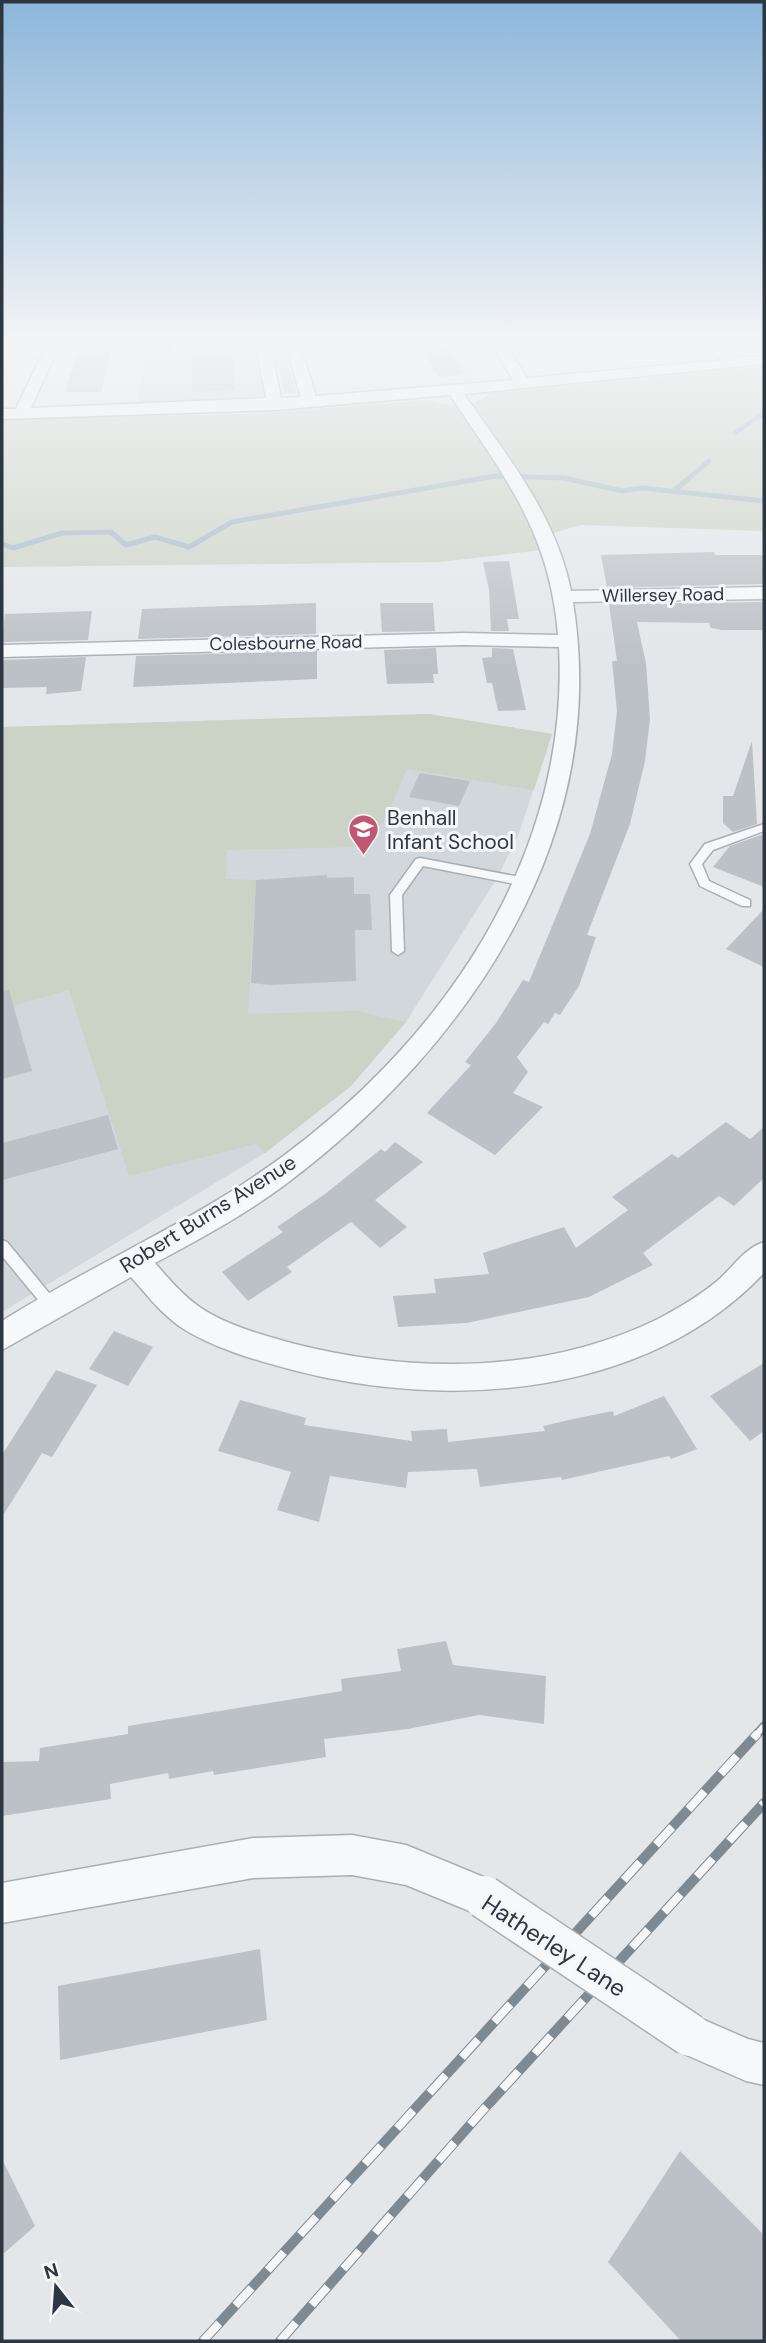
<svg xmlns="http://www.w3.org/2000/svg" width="766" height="2343" font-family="'DM Sans',sans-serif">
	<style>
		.built { fill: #d2d7dc }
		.green { fill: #cbd3c6 }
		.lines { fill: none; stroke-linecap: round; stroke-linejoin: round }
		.stream { stroke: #a3b8c6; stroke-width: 5 }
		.building { fill: #bcc1c7 }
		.lane-casing { stroke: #a9afb4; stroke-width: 3 }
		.street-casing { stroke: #a9afb4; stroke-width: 3 }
		.lane { fill: #f6f8f9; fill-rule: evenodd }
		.street { fill: #f6f8f9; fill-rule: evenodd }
		.rail-far1-casing { stroke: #7f8992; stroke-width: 9 }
		.rail-casing { stroke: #7f8992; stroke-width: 10 }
		.rail-far1 { stroke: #f4f6f8; stroke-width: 6; stroke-dasharray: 18; stroke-linecap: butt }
		.rail { stroke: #f4f6f8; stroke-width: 8; stroke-dasharray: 24; stroke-linecap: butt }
		.street-bridge-casing { stroke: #a9afb4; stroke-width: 45; stroke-linecap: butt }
		.street-bridge { stroke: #f6f8f9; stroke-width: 42 }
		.labels { text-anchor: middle; stroke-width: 6; stroke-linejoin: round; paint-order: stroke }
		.far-street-label { font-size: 18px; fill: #2d3741; stroke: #f4f6f8 }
		.poi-label { font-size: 21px; fill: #2d3741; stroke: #f4f6f8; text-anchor: start }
		.street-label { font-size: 21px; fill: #2d3741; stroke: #f4f6f8 }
		.near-street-label { font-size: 24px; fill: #2d3741; stroke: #f4f6f8 }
	</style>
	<rect width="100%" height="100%" fill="#e4e7ea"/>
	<g class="built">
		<polygon points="154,340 254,340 265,393 246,400 138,404 145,362"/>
		<polygon points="429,714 552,734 518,836 497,878 406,1022 351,1086 265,1153 2,1312 2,727"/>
	</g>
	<g class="green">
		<polygon points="271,340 281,340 297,393 284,393"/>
		<path d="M764,366V531L581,525L545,535L551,549L441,562L2,567V419L246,414L428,400C450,407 471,409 490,393Z"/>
		<polygon points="429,714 552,734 534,790 407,769 386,818 362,847 227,850 226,879 256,880 248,1014 356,1011 406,1022 351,1086 265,1153 256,1144 129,1176 69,990 2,1009 2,727"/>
	</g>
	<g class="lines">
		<g class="stream">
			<polyline points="735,433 764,413"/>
			<polyline points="674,491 709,461"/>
			<polyline points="2,544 13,548 62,533 111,532 126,545 155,537 189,547 232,522 496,476 564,478 622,491 642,488 764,501"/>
		</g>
	</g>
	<g class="building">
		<polygon points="82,340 114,340 101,392 65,392"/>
		<polygon points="192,340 232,340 235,390 192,392"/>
		<polygon points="445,343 466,375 438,377 419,345"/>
		<polygon points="714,552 715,555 764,555 764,584 607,588 601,555"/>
		<polygon points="509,561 519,619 507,619 509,631 491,631 489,590 483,562"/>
		<polygon points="764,602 764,630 722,630 711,628 709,623 637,622 646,663 650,719 645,761 630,824 587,935 596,937 579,986 560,1015 555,1013 548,1024 544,1022 517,1057 528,1072 513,1093 543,1107 495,1155 427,1113 471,1065 465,1062 496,1023 523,980 529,982 590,834 612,754 617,711 612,661 617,661 609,604"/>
		<polygon points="316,603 316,634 138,639 142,609"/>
		<polygon points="380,603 433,603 435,631 382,632"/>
		<polygon points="92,611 88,640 2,642 5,614"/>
		<polygon points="436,648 438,674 433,674 434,683 387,684 384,650"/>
		<polygon points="492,648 513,649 526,710 498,711 492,683 487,683 482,658 492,657"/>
		<polygon points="317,651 317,679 133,687 136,656"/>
		<polygon points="86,657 81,691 46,694 47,687 2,688 2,660"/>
		<polygon points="752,741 757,824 733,832 723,823 723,796 733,796"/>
		<polygon points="420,773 470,781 459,806 409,797"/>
		<polygon points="761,835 764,836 764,887 713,867 730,846"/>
		<polygon points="327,875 327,878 354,877 354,894 370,894 372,930 355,930 356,981 269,985 251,983 256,880"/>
		<polygon points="764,909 764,967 726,949"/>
		<polygon points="9,990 32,1071 2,1079 2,991"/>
		<polygon points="108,1115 118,1149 2,1180 2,1143"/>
		<polygon points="726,1122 750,1139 764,1127 764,1178 734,1206 719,1196 643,1253 653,1265 589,1297 467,1323 398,1327 393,1296 436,1293 434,1279 489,1274 483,1253 564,1227 576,1248 628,1210 612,1197 672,1154 678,1158"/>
		<polygon points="395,1142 423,1162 375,1200 407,1227 380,1248 351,1222 287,1267 292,1272 248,1301 222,1272 283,1232 277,1227 325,1194 381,1149 385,1152"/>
		<polygon points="114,1331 153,1347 128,1386 89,1369"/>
		<polygon points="764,1363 764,1431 750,1441 710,1396"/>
		<polygon points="56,1370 97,1385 52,1457 42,1453 2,1517 2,1455"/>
		<polygon points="664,1396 697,1449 671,1459 669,1456 562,1480 561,1477 480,1487 477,1469 408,1472 406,1488 330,1476 319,1522 277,1510 291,1472 218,1451 240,1400 306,1418 304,1425 412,1441 411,1431 447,1429 448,1442 545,1431 543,1426 578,1418 613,1411 614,1416"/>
		<polygon points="446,1641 453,1665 546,1676 544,1724 479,1715 408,1729 324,1739 326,1757 214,1775 213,1771 169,1779 168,1773 110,1784 111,1799 2,1816 2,1762 39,1761 40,1748 128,1734 128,1726 342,1691 341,1679 401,1671 397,1649"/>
		<polygon points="260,1949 267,2020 60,2060 58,1986"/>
		<polygon points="680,2151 764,2235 764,2341 681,2341 608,2262"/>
		<polygon points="2,2159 35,2226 2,2255"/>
	</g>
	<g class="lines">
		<defs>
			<g id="lane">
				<polygon points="173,340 181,340 180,355 173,353"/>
				<polygon points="764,824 764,831 713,850 702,864 709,881 750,900 750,906 742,906 700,886 690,864 705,844"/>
				<polygon points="420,858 525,878 531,882 525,886 423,866 402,895 404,951 398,955 392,951 390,895 416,859"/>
				<polygon points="2,1240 7,1242 58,1304 61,1308 58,1312 53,1314 48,1312 2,1256"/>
			</g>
			<g id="street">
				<path d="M49,340L60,343L31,408L266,398L255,340H269L281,398L301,397L284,340H298L316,396L513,380L489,340H503L527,378L722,360L704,340H719L737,358L764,356V364L464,394C507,456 556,515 571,591L764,587V599L573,602C611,839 469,1046 286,1184C246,1214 200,1239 155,1263C169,1279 183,1296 201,1308C228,1326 263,1335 295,1344C414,1374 545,1374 658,1319C677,1309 699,1296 716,1282C732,1269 744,1248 764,1242V1273C647,1397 449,1411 293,1370C255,1360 212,1348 179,1326C160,1312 146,1294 131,1277L2,1350V1321C77,1274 157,1238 232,1191C418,1074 571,875 559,647L463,645L2,657V645L463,633L558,635C550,533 505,477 450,395L275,410L2,419V409H16Z"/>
				<polygon points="352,1835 406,1845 498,1883 504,1897 498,1911 484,1917 406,1885 352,1875 253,1878 2,1923 2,1883 253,1838"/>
				<polygon points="690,2014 748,2039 764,2043 764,2085 746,2081 675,2050 669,2035 675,2020"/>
			</g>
		</defs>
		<use href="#lane" class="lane-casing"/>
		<use href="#street" class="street-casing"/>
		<use href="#lane" class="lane"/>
		<use href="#street" class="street"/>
		<defs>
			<polyline id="rail-far1" points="756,1735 764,1726"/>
			<g id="rail">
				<polyline points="203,2341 758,1733"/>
				<polyline points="280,2341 484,2109 764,1803"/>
			</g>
		</defs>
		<use href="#rail-far1" class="rail-far1-casing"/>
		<use href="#rail" class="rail-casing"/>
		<use href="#rail-far1" class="rail-far1"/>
		<use href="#rail" class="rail"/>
		<defs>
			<polyline id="street-bridge" points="484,1897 690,2035"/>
		</defs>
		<use href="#street-bridge" class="street-bridge-casing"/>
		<use href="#street-bridge" class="street-bridge"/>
	</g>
	<linearGradient id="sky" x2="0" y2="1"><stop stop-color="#8cb6da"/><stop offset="0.51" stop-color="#f3f4f6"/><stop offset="1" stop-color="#f3f4f6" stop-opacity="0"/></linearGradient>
	<rect width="766" height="668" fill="url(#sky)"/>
	<defs>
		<symbol id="school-pin" viewBox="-11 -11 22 30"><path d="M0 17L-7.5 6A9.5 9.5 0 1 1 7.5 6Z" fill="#c05874" stroke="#f4f6f8"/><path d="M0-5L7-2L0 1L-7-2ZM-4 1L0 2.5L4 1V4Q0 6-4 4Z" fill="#fff"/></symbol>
	</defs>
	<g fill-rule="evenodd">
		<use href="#school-pin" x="346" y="812" width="35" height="47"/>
	</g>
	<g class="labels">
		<g class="far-street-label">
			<text transform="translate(663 595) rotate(-1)" y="6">Willersey Road</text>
			<text transform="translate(286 643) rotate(-1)" y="6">Colesbourne Road</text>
		</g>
		<g class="poi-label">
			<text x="387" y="825">Benhall<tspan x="387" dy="24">Infant School</tspan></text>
		</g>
		<g class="street-label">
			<text transform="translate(208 1214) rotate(-32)" y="7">Robert Burns Avenue</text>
		</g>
		<g class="near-street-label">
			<text transform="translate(554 1946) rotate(33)" y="8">Hatherley Lane</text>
		</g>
	</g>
	<rect width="766" height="2343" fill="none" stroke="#2d3741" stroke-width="7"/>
	<g transform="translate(56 2287) rotate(343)" stroke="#f4f6f8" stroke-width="5" paint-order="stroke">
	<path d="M0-5L12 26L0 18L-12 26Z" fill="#2d3741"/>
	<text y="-10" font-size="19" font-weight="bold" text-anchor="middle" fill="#2d3741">N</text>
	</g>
</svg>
